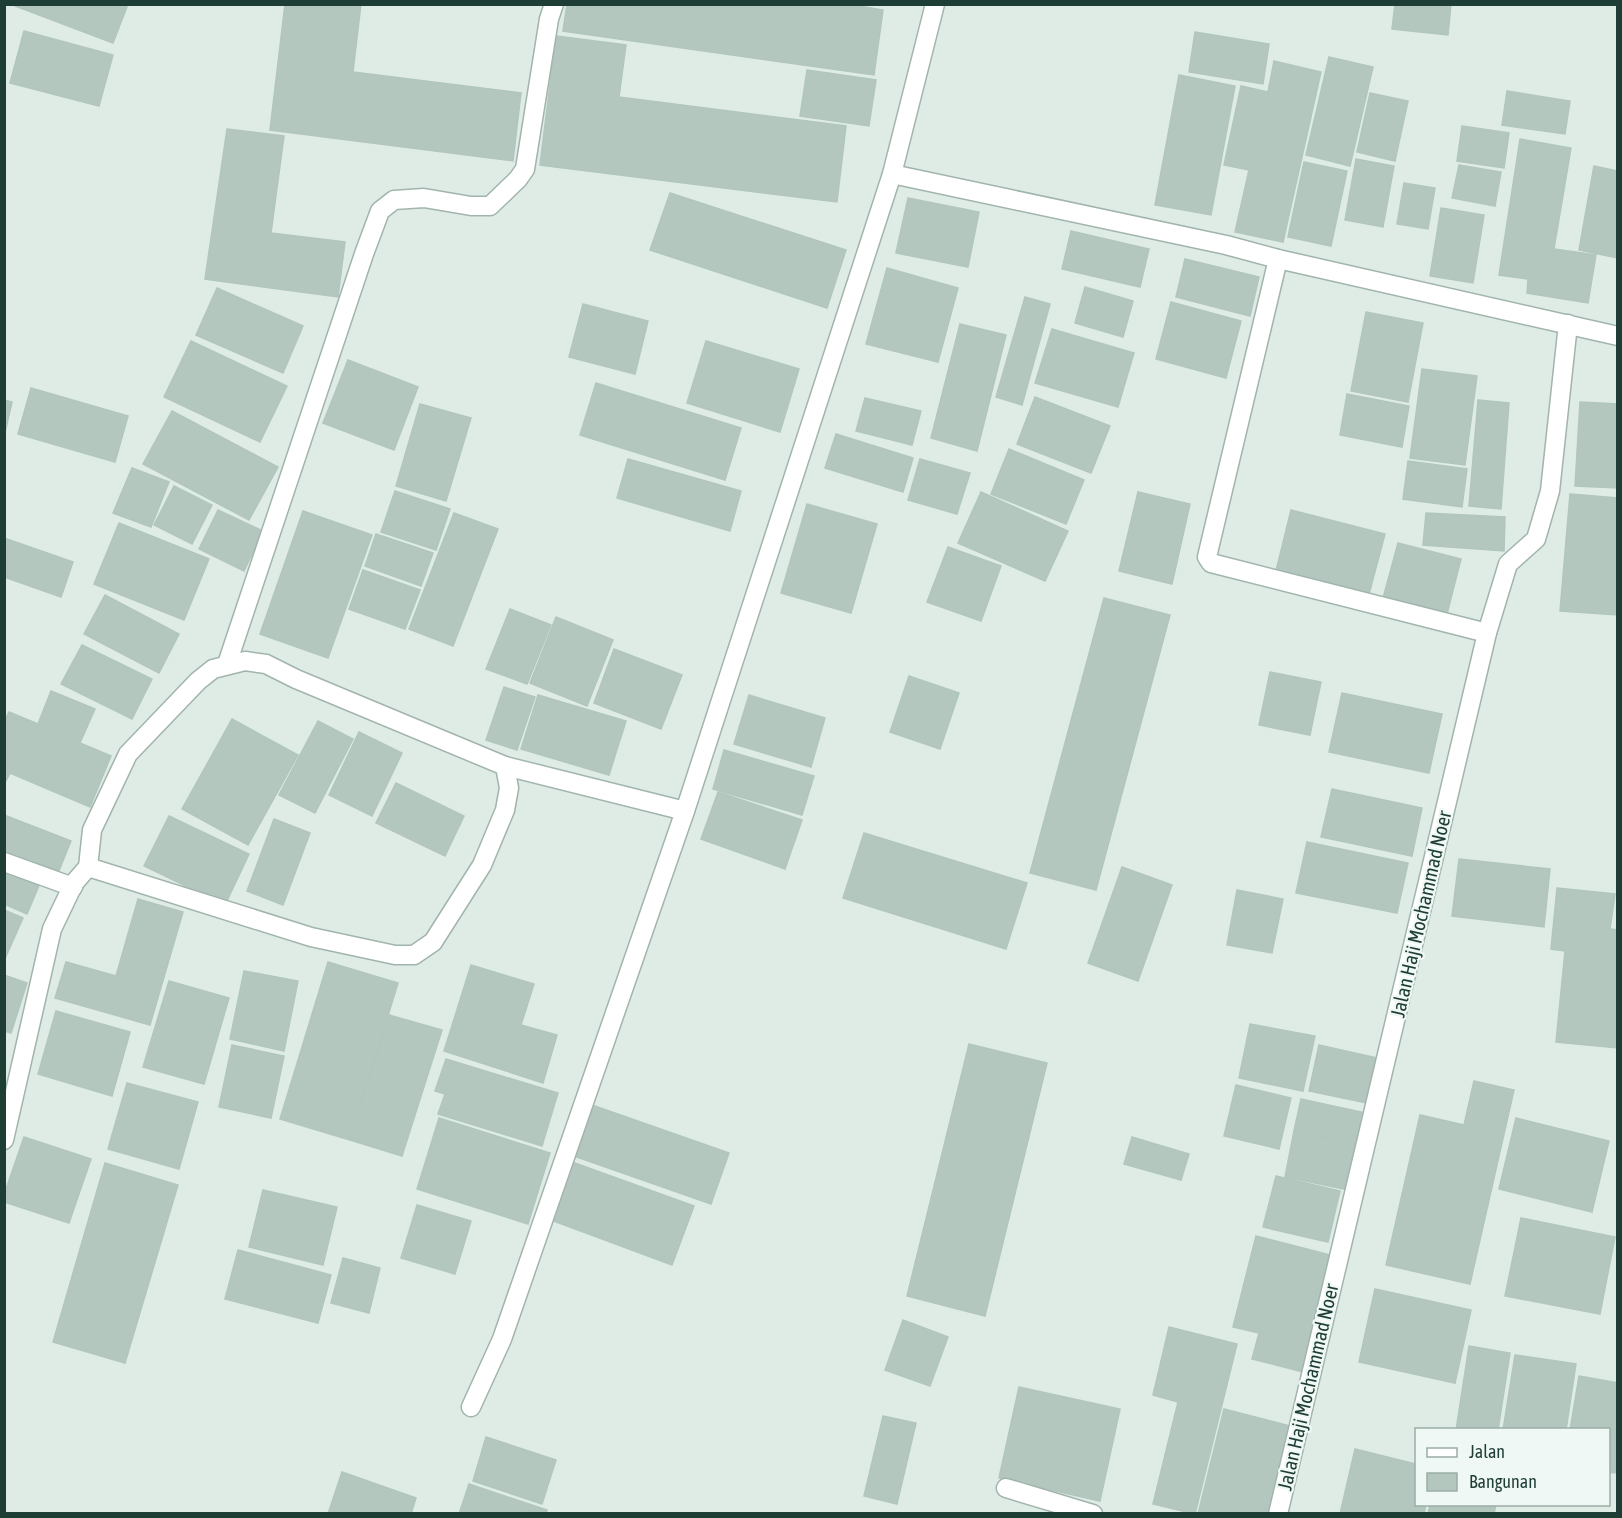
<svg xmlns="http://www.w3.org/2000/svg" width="1622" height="1518" font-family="'Asap Condensed',sans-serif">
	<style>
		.building { fill: #b4c7bf; stroke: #b1c6bd; stroke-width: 1.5 }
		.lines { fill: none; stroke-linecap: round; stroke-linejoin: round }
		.minor-casing { stroke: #a1b4ad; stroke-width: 21 }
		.minor { stroke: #fff; stroke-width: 18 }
		.labels { text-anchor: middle; stroke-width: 4.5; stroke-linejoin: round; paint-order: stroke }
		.street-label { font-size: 20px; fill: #1e3d35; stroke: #eff8f4 }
	</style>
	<rect width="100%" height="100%" fill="#dfece6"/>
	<g class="building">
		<polygon points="10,4 128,4 113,43"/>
		<polygon points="285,4 361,4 353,72 521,93 513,161 270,130"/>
		<polygon points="567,4 848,4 883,10 874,75 563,31"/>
		<polygon points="1395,4 1451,4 1448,35 1392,29"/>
		<polygon points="24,31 113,55 99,106 10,83"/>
		<polygon points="1195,32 1269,44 1263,84 1189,72"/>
		<polygon points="556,36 626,45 619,97 846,126 837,202 540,165"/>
		<polygon points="1329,57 1373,67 1350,166 1306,155"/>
		<polygon points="1274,61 1321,72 1283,242 1235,232 1249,170 1224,165 1241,86 1268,92"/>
		<polygon points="807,70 876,80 869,126 800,116"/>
		<polygon points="1179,75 1235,86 1211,215 1155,205"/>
		<polygon points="1507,91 1570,101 1565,134 1502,125"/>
		<polygon points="1370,93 1408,101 1395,161 1357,152"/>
		<polygon points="1462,126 1509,133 1504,168 1457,161"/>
		<polygon points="227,129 284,136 271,233 345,242 338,297 205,279"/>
		<polygon points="1520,139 1571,148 1554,249 1596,255 1588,303 1527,293 1528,279 1499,275"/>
		<polygon points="1356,159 1394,166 1383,227 1345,220"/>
		<polygon points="1304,162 1347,171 1331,246 1288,237"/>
		<polygon points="1459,165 1501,172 1495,206 1452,198"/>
		<polygon points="1594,166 1618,171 1618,258 1579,250"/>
		<polygon points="1404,183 1435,188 1428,229 1397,224"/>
		<polygon points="670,193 846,250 827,308 650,250"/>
		<polygon points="908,198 979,212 968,267 896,253"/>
		<polygon points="1441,208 1484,215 1473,283 1430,276"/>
		<polygon points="1071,231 1149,249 1140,287 1062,269"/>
		<polygon points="1185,259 1259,277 1250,316 1176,297"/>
		<polygon points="887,268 958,288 938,362 866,344"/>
		<polygon points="1085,287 1133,301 1123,337 1075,323"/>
		<polygon points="217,288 303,326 283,373 196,335"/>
		<polygon points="1025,297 1050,304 1022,405 996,397"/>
		<polygon points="1171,302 1241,321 1226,378 1156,359"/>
		<polygon points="583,304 648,321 635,374 569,357"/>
		<polygon points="1366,312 1423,323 1408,402 1351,391"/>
		<polygon points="960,324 1006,335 977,451 931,438"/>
		<polygon points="1052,329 1134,353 1118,407 1035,383"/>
		<polygon points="191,341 287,386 260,442 164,397"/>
		<polygon points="706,341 799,369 780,432 687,403"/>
		<polygon points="348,360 418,387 394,450 323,423"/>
		<polygon points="1422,369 1477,376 1465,465 1410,458"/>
		<polygon points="596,383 741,428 725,480 580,435"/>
		<polygon points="31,388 128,416 115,462 18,434"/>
		<polygon points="1347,394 1409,406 1402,447 1340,435"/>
		<polygon points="1035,397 1110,426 1091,473 1017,444"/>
		<polygon points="865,398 921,411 912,445 856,431"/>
		<polygon points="4,400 12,402 4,437"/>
		<polygon points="1478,400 1509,403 1501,509 1469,506"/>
		<polygon points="1580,402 1618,404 1618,488 1575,486"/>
		<polygon points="420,404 471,418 446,501 396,486"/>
		<polygon points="172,411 278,467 249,520 143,464"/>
		<polygon points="836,434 913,458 903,492 825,468"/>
		<polygon points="1009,449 1084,480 1066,524 991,494"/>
		<polygon points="628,459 741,491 730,531 617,498"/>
		<polygon points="920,459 970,473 957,514 908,500"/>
		<polygon points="1408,461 1467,469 1462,507 1403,499"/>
		<polygon points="132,468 169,482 151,527 113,513"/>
		<polygon points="174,486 212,505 192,544 154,525"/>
		<polygon points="395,491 450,509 436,550 381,532"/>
		<polygon points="981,492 1068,531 1045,581 958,543"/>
		<polygon points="1138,492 1190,504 1172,584 1119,571"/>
		<polygon points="1570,494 1618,498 1618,615 1560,611"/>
		<polygon points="807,504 877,524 851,613 781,593"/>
		<polygon points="218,510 263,531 244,571 199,549"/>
		<polygon points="1291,510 1385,534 1369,594 1276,571"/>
		<polygon points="303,511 372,535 328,658 260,634"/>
		<polygon points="454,513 498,529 453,646 409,629"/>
		<polygon points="1426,513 1505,517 1504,551 1423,545"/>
		<polygon points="119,523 209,559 184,620 94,584"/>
		<polygon points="376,534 433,553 421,586 365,566"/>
		<polygon points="4,538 73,562 61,597 4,577"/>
		<polygon points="1398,543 1461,559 1446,618 1382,602"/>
		<polygon points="948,547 1001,566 981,621 927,602"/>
		<polygon points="363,570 420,590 405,629 349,609"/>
		<polygon points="105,595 179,634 159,673 84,634"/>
		<polygon points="1104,598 1170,615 1096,890 1030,873"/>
		<polygon points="510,609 551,625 527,684 486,669"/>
		<polygon points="556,617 613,640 587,706 530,683"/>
		<polygon points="82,645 152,679 132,719 61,684"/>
		<polygon points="614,649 682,675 661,729 594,703"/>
		<polygon points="1270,672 1321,682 1310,735 1259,725"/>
		<polygon points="909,676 959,693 940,749 890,732"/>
		<polygon points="504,687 535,697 517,750 486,740"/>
		<polygon points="51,691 95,709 80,743 111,756 90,807 10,773 4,785 4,722 9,712 38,724"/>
		<polygon points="1342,693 1442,714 1429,773 1329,752"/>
		<polygon points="538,695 626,721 609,775 521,749"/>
		<polygon points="749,695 825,718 811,767 734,744"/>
		<polygon points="232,719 298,755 248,845 182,809"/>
		<polygon points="318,721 353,739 315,813 279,795"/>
		<polygon points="359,732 402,753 372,816 329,795"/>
		<polygon points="724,750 814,776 802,815 713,789"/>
		<polygon points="396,783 464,816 445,856 376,823"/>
		<polygon points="1332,789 1422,808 1412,856 1321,837"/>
		<polygon points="718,792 802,820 785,869 701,839"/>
		<polygon points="4,815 71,841 56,878 4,857"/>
		<polygon points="169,816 249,854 225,905 144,866"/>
		<polygon points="274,819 310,833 283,905 247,891"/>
		<polygon points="864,833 1027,883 1006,949 843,898"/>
		<polygon points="1307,842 1408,863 1397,913 1296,893"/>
		<polygon points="1459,859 1550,869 1544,927 1452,916"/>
		<polygon points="1122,867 1172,885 1138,981 1088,963"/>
		<polygon points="9,868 41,881 27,914 4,904 4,878"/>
		<polygon points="1557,888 1615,894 1610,929 1618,930 1618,1048 1556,1042 1565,951 1551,949"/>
		<polygon points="1237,890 1283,899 1272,953 1227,945"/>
		<polygon points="138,899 183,912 150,1025 55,998 66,962 116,976"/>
		<polygon points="4,910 23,918 4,961"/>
		<polygon points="328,962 398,983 350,1140 280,1119"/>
		<polygon points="471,965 534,984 521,1025 557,1035 543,1083 444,1051"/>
		<polygon points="244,971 298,981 284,1051 230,1039"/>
		<polygon points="4,975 27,983 11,1033 4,1031"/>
		<polygon points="169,981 229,998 204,1084 143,1067"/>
		<polygon points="56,1011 130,1032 112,1096 38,1074"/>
		<polygon points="389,1015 442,1030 402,1156 350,1140"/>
		<polygon points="1250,1024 1315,1036 1303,1091 1239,1078"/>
		<polygon points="969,1044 1047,1063 985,1316 907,1296"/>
		<polygon points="232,1045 284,1056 271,1118 219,1107"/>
		<polygon points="1319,1045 1382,1059 1372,1104 1309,1091"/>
		<polygon points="446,1059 558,1093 542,1146 438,1114 445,1094 435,1091"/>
		<polygon points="1474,1081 1514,1090 1470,1284 1386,1265 1420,1115 1464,1125"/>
		<polygon points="127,1083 198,1102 179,1169 108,1149"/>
		<polygon points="1236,1085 1291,1098 1279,1149 1224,1136"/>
		<polygon points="1301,1099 1366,1113 1360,1145 1294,1131"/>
		<polygon points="592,1105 729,1153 711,1204 574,1156"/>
		<polygon points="439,1118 550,1153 528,1224 417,1189"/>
		<polygon points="1516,1118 1609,1141 1592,1212 1499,1189"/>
		<polygon points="1294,1131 1360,1145 1349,1190 1285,1177"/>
		<polygon points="24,1137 91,1159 69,1223 4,1202 4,1195"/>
		<polygon points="1132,1137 1189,1154 1181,1180 1124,1164"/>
		<polygon points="572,1162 694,1206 672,1265 551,1220"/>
		<polygon points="105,1163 178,1185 125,1363 53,1342"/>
		<polygon points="1276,1176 1340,1191 1328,1242 1263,1227"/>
		<polygon points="263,1190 337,1207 323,1265 249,1247"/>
		<polygon points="417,1205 471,1221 455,1274 401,1258"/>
		<polygon points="1521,1218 1615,1237 1600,1314 1505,1296"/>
		<polygon points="1256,1236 1338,1257 1307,1373 1252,1359 1259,1333 1233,1327"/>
		<polygon points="238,1250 331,1275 318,1323 225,1299"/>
		<polygon points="343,1258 380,1268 369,1313 331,1303"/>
		<polygon points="1375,1289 1471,1310 1455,1383 1359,1362"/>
		<polygon points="903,1320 948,1337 930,1386 885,1370"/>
		<polygon points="1169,1327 1237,1344 1195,1514 1153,1504 1178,1402 1153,1395"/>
		<polygon points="1469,1346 1510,1353 1498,1430 1456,1430"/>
		<polygon points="1515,1355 1576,1364 1566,1430 1503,1430"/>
		<polygon points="1579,1376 1618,1383 1618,1455 1615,1473 1608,1472 1608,1430 1570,1430"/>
		<polygon points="1019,1387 1120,1409 1100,1501 999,1478"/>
		<polygon points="1224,1409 1298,1428 1276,1514 1198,1514"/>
		<polygon points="883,1416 916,1423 897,1504 864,1496"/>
		<polygon points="486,1437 556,1460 542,1504 473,1481"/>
		<polygon points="1355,1449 1416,1464 1416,1504 1426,1504 1424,1514 1340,1514"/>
		<polygon points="342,1472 416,1498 411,1514 328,1514"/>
		<polygon points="469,1484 547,1510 546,1514 459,1514"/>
		<polygon points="1430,1504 1496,1504 1494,1514 1428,1514"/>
	</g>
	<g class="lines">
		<defs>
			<g id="minor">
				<polyline points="892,174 1226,245 1278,259 1618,336"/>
				<polyline points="1278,259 1207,557 1211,563 1487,633"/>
				<polyline points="227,664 364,254 380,211 394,200 424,198 471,206 490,206 518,179 525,169 549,19 554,4"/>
				<polyline points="4,862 73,887"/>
				<polyline points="88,867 311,937 395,955 414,955 433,942 482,865 505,810 509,788 505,766"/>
				<polyline points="4,1140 52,929 74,883 88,867 92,830 128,754 198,681 213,669 245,661 266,664 296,679 505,766 685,811"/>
				<polyline points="471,1407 502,1339 685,811 892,174 935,4"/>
				<polyline points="1006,1488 1093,1514"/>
				<polyline points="1278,1514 1487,633 1508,564 1536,539 1550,491 1568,324"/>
			</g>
		</defs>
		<use href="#minor" class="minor-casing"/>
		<use href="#minor" class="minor"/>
	</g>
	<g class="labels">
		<g class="street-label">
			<text transform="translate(1421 914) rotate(-77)" y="7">Jalan Haji Mochammad Noer</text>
			<text transform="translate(1308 1387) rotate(-77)" y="7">Jalan Haji Mochammad Noer</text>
		</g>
	</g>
	<rect width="1622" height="1518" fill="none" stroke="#1e3d35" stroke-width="12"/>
	<rect x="1415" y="1428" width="195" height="78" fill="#eff8f4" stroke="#9bada8" stroke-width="1.5"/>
	<rect x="1427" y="1448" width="30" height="9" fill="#ffffff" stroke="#9bada8" stroke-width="1.5"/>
	<text x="1469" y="1458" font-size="18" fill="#1e3d35">Jalan</text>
	<rect x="1427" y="1473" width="30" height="18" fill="#b4c7bf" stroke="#9bada8" stroke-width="1.5"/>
	<text x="1469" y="1488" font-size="18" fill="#1e3d35">Bangunan</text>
</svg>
